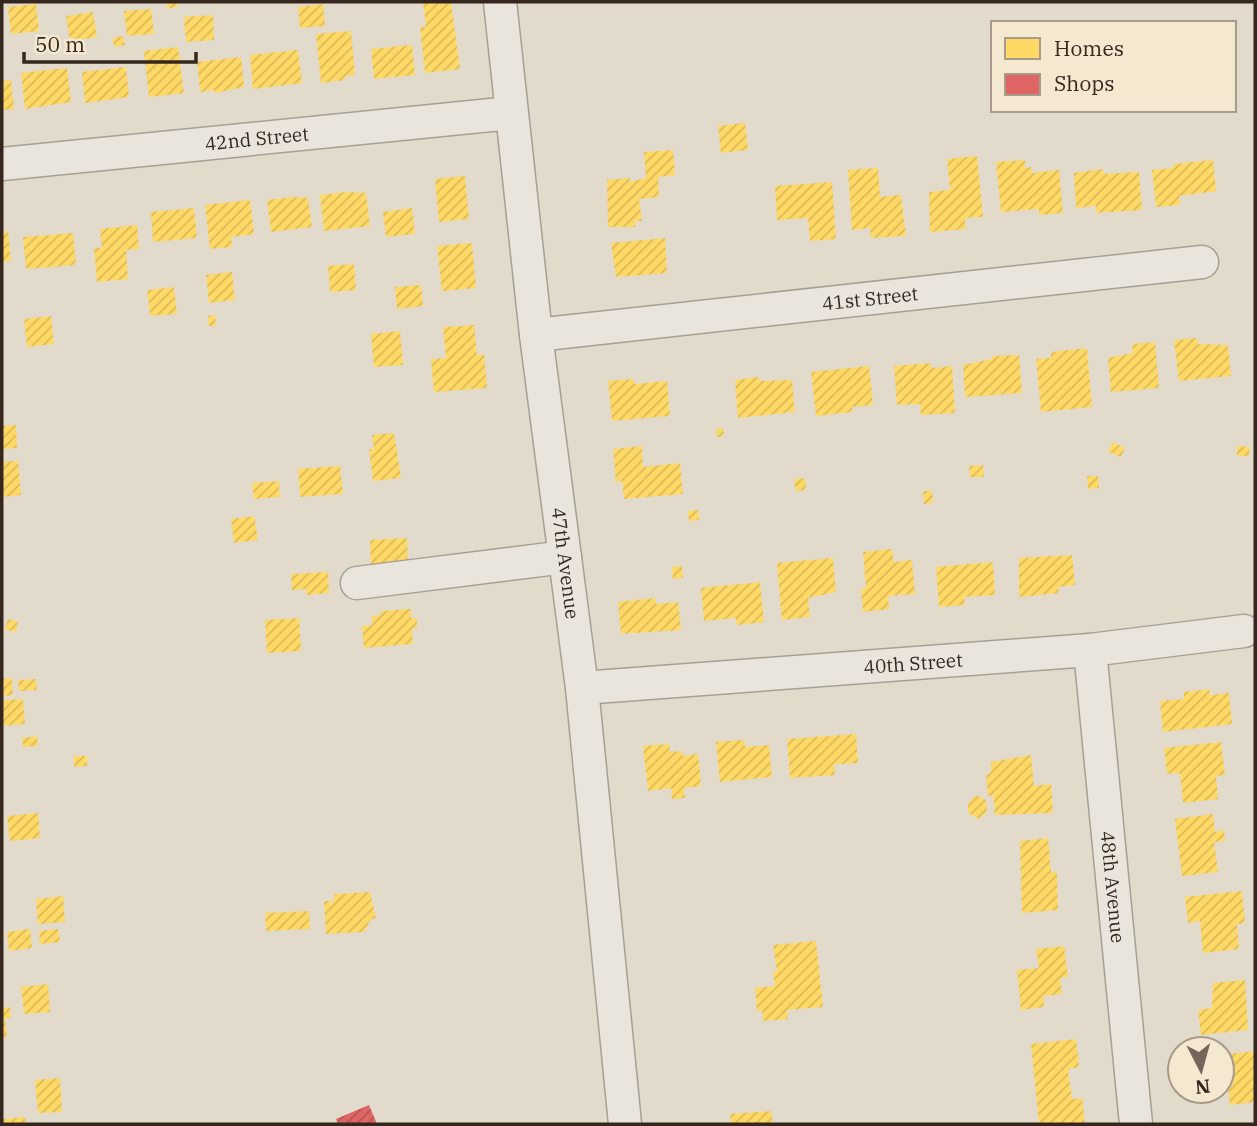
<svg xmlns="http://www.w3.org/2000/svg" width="1257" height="1126" font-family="'IBM Plex Serif',serif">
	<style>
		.homes { fill: url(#homes-hatch) }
		.shops { fill: url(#shops-hatch) }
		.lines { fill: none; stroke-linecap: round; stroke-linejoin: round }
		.minor-casing { stroke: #a79f94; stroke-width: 35 }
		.minor { stroke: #eae5dc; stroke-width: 32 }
		.labels { text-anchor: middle; stroke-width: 7; stroke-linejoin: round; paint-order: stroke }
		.street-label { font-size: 19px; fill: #35271d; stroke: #f4e8d1 }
	</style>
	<defs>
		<pattern id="homes-hatch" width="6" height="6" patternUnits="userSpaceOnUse" patternTransform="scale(1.75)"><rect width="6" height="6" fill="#ffd966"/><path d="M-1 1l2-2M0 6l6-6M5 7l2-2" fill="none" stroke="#dbba58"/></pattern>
		<pattern id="shops-hatch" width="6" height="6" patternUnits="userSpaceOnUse" patternTransform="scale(1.75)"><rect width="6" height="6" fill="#e06666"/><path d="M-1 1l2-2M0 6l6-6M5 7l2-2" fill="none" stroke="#b65453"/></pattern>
	</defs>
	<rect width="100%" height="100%" fill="#e2dacb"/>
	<g class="homes">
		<polygon points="167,2 177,2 178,7 167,8"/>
		<polygon points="423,2 451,2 460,69 425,73 420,27 426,27"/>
		<polygon points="36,4 39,31 11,34 8,7"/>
		<polygon points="323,4 325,26 300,28 298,7"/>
		<polygon points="151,9 154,34 127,36 124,11"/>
		<polygon points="93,12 97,37 70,41 66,16"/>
		<polygon points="213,15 214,40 186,42 184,17"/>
		<polygon points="351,31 355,75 345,76 345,80 321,83 316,34"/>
		<polygon points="123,36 125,45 114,47 113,38"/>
		<polygon points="412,45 415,75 374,79 371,49"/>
		<polygon points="178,47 184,93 149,97 144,51"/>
		<polygon points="298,50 302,83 253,89 250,55"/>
		<polygon points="241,57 244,87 215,93 214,90 200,92 197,62"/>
		<polygon points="126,67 129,97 85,103 82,72"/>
		<polygon points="67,68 71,102 25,109 21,73"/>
		<polygon points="11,80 14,109 2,110 2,81"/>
		<polygon points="745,123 748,150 721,153 718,126"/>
		<polygon points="673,150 675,175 658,177 659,197 639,199 642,221 635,221 635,227 608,227 607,180 630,178 630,182 646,178 644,152"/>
		<polygon points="977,156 983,217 965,218 966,229 930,232 929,192 950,190 947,159"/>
		<polygon points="1025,160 1025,168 1031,167 1032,173 1059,170 1063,213 1039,215 1039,209 1001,212 996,162"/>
		<polygon points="1213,160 1216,191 1179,196 1180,205 1156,207 1152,170 1173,168 1173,164"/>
		<polygon points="878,168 880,197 901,195 906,236 871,238 870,228 852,230 848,170"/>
		<polygon points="1103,169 1103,174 1139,172 1142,210 1096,213 1096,206 1076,208 1074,173"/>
		<polygon points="465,176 469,219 439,222 435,179"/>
		<polygon points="832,182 836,239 810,241 808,218 777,220 775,186"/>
		<polygon points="346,192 366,193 370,226 324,231 320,195"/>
		<polygon points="292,197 308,198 312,227 271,232 267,200"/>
		<polygon points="250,200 254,234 231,237 232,247 210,249 205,205"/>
		<polygon points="194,208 197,238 153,242 151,212"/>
		<polygon points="412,208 415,234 386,237 383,212"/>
		<polygon points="137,225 139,249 126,250 128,279 97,282 94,248 102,248 100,229"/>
		<polygon points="8,231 11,261 2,262 2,232"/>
		<polygon points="73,233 76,265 26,269 23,237"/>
		<polygon points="665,238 667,273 616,277 611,243"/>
		<polygon points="472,243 476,288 442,291 437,246"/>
		<polygon points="354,264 356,290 330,292 328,266"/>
		<polygon points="232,272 235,300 209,303 206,275"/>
		<polygon points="421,285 423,306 397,309 395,287"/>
		<polygon points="174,287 177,314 150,316 147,290"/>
		<polygon points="215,315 216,326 209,326 208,316"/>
		<polygon points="51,316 54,344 27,347 24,319"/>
		<polygon points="474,325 477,355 484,354 487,388 434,392 431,359 446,358 443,327"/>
		<polygon points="400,331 403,365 374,367 371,334"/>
		<polygon points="1197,338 1198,344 1228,345 1231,376 1179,381 1174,340"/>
		<polygon points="1155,342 1159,388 1111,392 1108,358 1133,353 1132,344"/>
		<polygon points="1087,348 1092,407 1041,412 1036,359 1051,358 1051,352"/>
		<polygon points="1019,355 1022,393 965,397 963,365 992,359 992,356"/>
		<polygon points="931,363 931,368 952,366 955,413 921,415 920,404 897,405 894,366"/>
		<polygon points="869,366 873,405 852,407 853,412 816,416 811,372"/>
		<polygon points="759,377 759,381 792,380 795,412 738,418 735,380"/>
		<polygon points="634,379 634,384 667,381 670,416 612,421 608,381"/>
		<polygon points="16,425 17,448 2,449 2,426"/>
		<polygon points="723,428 724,436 717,437 716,429"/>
		<polygon points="394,433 401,478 373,481 369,449 374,449 372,435"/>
		<polygon points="1113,442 1125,448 1121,457 1108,452"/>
		<polygon points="642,446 643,467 680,463 683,494 624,499 622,481 616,482 613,449"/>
		<polygon points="1237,446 1250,447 1249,456 1237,456"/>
		<polygon points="18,461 21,495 2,497 2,462"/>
		<polygon points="983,465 984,477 970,477 969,466"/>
		<polygon points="340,466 343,494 300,497 298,469"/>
		<polygon points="1087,476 1098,476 1099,488 1088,489"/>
		<polygon points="805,478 806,490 796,491 794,479"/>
		<polygon points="279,481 280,497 254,499 252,483"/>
		<polygon points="923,491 932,491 933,503 924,504"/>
		<polygon points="698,510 699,520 689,521 688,511"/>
		<polygon points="254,516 258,540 234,543 231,519"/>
		<polygon points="407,538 408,567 371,569 370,540"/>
		<polygon points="892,549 894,562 912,560 915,594 888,596 889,609 863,612 861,589 866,588 863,552"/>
		<polygon points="1072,555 1075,585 1058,587 1059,593 1019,597 1019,558"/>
		<polygon points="833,558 836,592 808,598 810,617 782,620 777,563"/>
		<polygon points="993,562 995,595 964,597 965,605 939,607 936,567"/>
		<polygon points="682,566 683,578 673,579 672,567"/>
		<polygon points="328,572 329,593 306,595 306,589 292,590 291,574"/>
		<polygon points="760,582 764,622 737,625 736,618 704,621 701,588"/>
		<polygon points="655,598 656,604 678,602 681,630 621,634 618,602"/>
		<polygon points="411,609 411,618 417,618 417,628 412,629 413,644 364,648 362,626 372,625 372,616 381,615 381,611"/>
		<polygon points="299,618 301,651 267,653 265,620"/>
		<polygon points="8,619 18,622 16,632 5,629"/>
		<polygon points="12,678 13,695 2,696 2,679"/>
		<polygon points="36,679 37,690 19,691 18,680"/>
		<polygon points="1209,689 1210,695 1229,693 1232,724 1163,732 1160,701 1184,699 1184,692"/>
		<polygon points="23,699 25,724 2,726 2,700"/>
		<polygon points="856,734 858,763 834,764 835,775 790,778 787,739"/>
		<polygon points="37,736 38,746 23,747 22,738"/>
		<polygon points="744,740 745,747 769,745 772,777 720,782 716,742"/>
		<polygon points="1221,742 1225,775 1216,776 1218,799 1183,803 1180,773 1167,774 1164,748"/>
		<polygon points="669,744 670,752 682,751 682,756 698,754 701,786 684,788 685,798 672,799 671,788 648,791 643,746"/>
		<polygon points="1031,755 1034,786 1051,784 1053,813 995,815 993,795 988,796 986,774 991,773 991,762"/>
		<polygon points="74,756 87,756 87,766 74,767"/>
		<polygon points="976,795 986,800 987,812 979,819 968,813 968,803"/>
		<polygon points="38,813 40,838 10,841 7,816"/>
		<polygon points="1213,814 1215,832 1224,830 1225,841 1214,842 1218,872 1182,876 1175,819"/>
		<polygon points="1048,838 1051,872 1057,872 1058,910 1022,913 1020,841"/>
		<polygon points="1242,891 1245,923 1237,924 1239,949 1203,953 1200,921 1188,923 1185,897"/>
		<polygon points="370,892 376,919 371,919 364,932 326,934 324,901 334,901 334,894"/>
		<polygon points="63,896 65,922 38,924 36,899"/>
		<polygon points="309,911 310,929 266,931 265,913"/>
		<polygon points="30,929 32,948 9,951 7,932"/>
		<polygon points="58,929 60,942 40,944 39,931"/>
		<polygon points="816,941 823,1007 787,1010 788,1019 763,1021 762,1011 757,1011 755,988 775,986 773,972 777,972 773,945"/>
		<polygon points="1064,946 1068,977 1060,978 1062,994 1043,996 1044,1007 1021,1010 1017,970 1039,968 1036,949"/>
		<polygon points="1245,980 1248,1030 1201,1035 1198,1010 1212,1008 1213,983"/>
		<polygon points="48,984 50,1012 24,1014 21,987"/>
		<polygon points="2,1001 4,1008 10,1007 11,1018 5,1018 7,1037 2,1038"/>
		<polygon points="1076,1039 1079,1067 1068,1069 1072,1099 1082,1098 1085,1124 1039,1124 1031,1044"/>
		<polygon points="1255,1051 1255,1102 1230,1105 1228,1086 1223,1087 1222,1055"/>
		<polygon points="60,1078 62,1112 38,1113 35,1080"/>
		<polygon points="771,1111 773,1124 731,1124 730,1114"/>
		<polygon points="25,1117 26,1124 2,1124 2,1119"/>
	</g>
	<polygon class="shops" points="369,1105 377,1124 338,1124 336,1119"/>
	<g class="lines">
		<defs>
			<g id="minor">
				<path id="s1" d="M500,2L536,335L582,688L625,1124"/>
				<path id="s2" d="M2,164L511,113"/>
				<path id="s3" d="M536,335L1202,262"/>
				<polyline points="357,583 565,557"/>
				<path id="s4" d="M1090,650L1136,1124"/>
				<path id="s5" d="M582,688L1090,650L1244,631"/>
			</g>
		</defs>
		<use href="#minor" class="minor-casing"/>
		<use href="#minor" class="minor"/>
	</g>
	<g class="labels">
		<g class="street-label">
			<text dy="7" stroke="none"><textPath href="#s2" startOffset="256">42nd Street</textPath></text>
			<text dy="7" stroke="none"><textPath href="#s3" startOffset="336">41st Street</textPath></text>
			<text dy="7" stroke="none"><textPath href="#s1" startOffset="565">47th Avenue</textPath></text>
			<text dy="7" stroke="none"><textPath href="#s5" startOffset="332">40th Street</textPath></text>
			<text dy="7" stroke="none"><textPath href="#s4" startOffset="238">48th Avenue</textPath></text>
		</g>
	</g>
	<rect width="1257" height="1126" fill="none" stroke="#35271d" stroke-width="7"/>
	<rect x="991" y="21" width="245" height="91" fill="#f4e8d1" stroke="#a89b89" stroke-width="2"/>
	<rect x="1005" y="38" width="35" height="21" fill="#ffd966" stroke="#a89b89" stroke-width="2"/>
	<text x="1054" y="56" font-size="21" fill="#35271d">Homes</text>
	<rect x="1005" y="74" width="35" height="21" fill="#e06666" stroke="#a89b89" stroke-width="2"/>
	<text x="1054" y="91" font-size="21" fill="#35271d">Shops</text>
	<g transform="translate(1201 1070) rotate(174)"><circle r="33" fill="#f4e8d1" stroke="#a89b89" stroke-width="2"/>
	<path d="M0-5L12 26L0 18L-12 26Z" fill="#72665a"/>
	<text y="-10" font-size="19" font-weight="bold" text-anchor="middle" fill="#35271d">N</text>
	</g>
	<path d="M24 52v10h172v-10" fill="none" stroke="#35271d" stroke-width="3.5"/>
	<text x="35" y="52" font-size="21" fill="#35271d" stroke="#f4e8d1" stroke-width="5" paint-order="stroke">50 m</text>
</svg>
